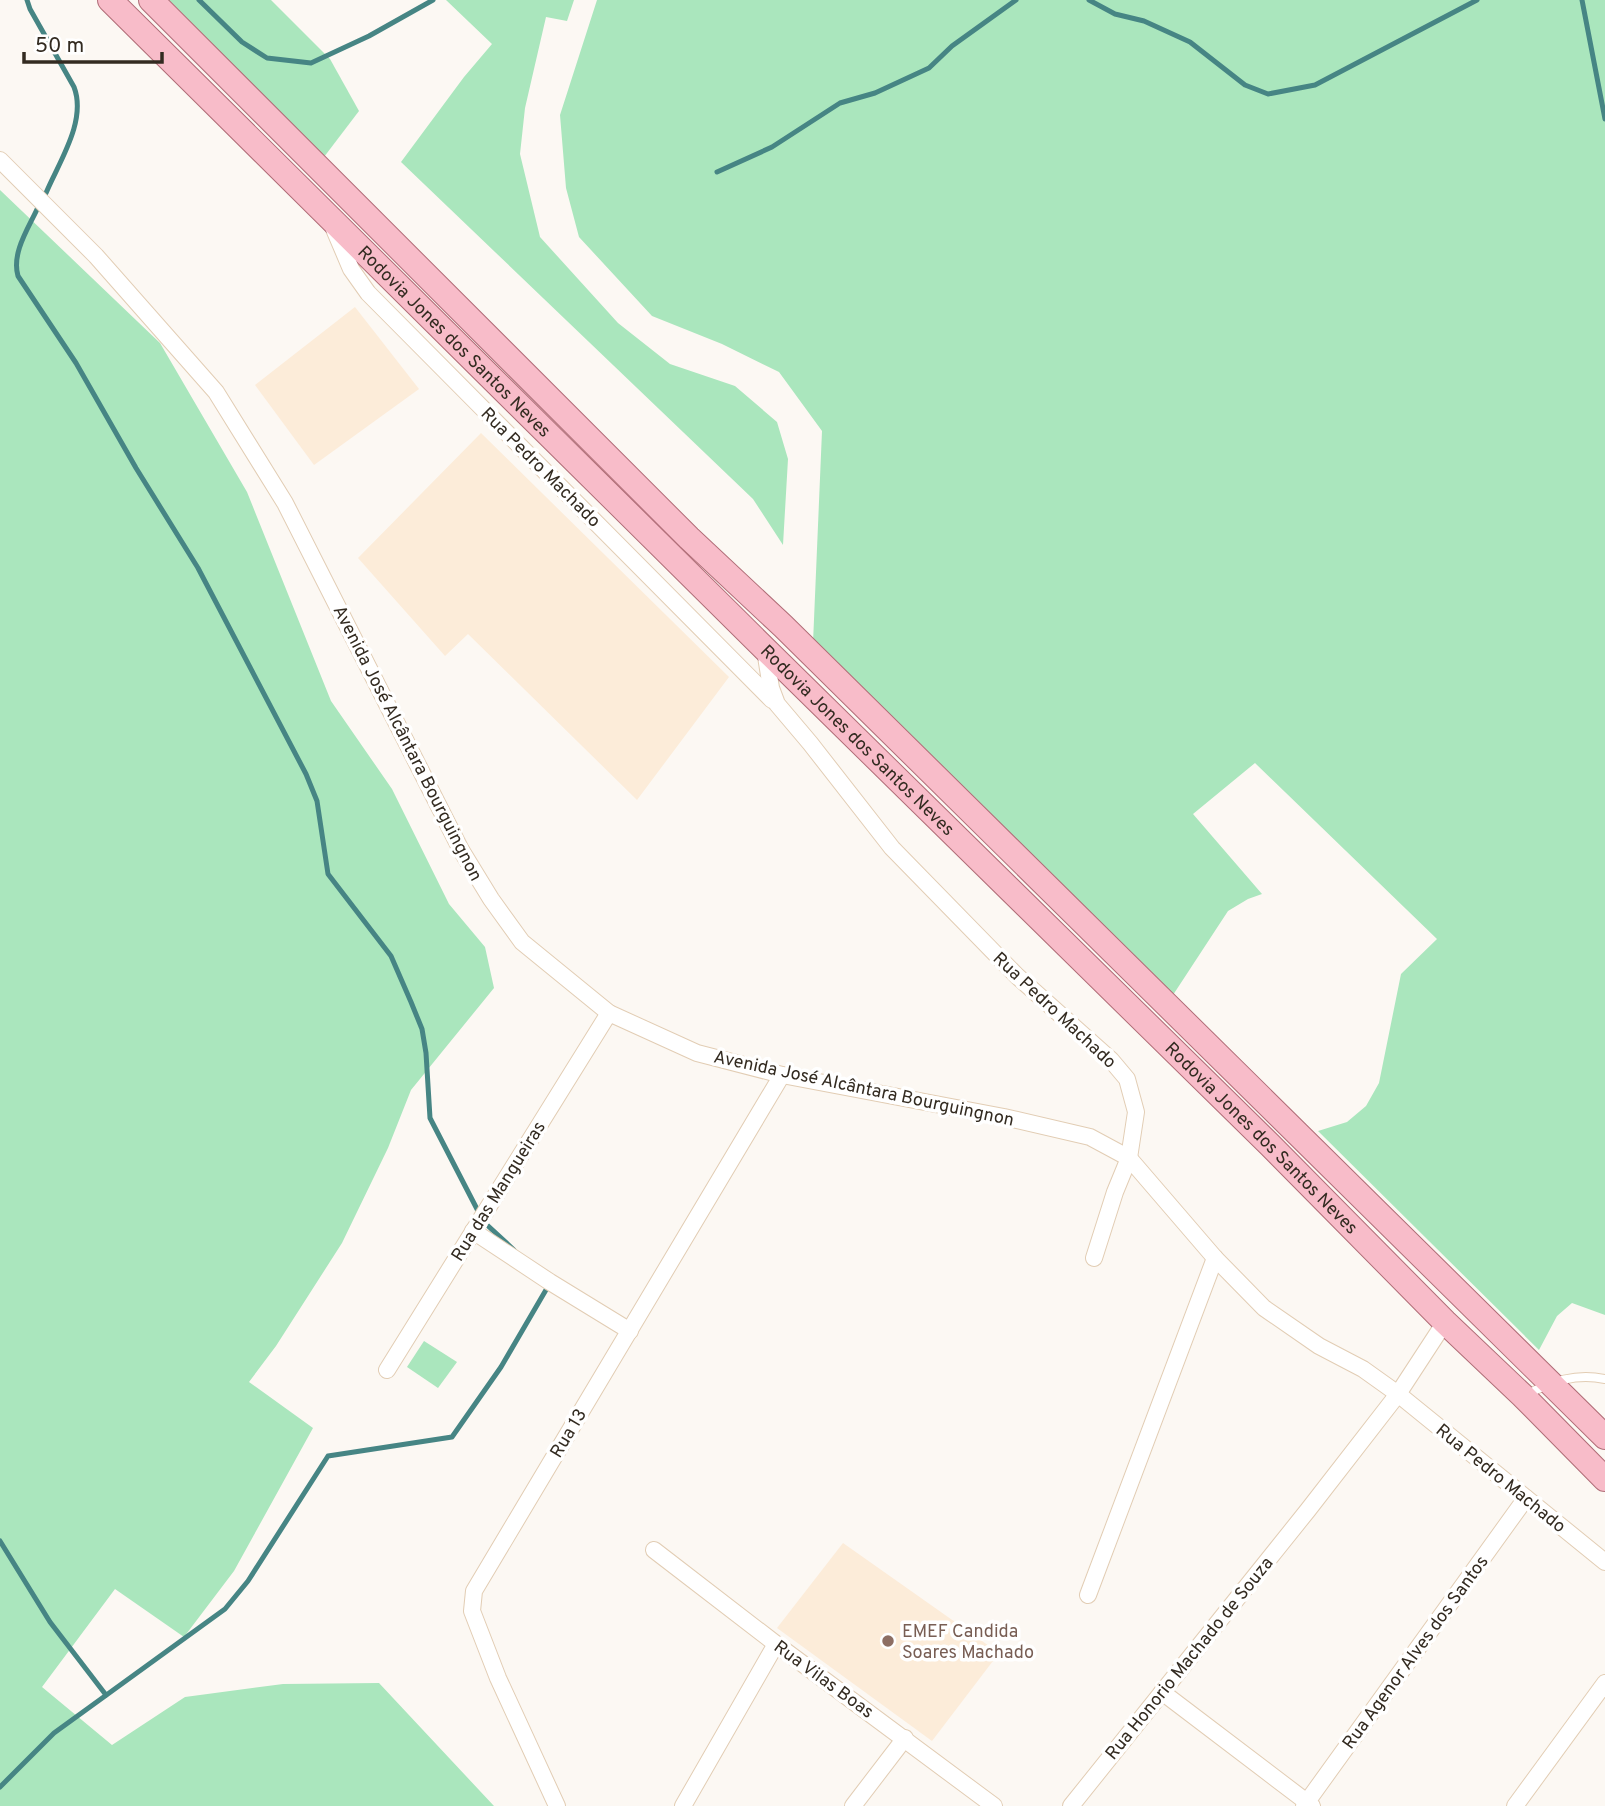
<svg xmlns="http://www.w3.org/2000/svg" width="1605" height="1806" font-family="Overpass,sans-serif">
	<style>
		.built { fill: #fcecd9 }
		.green { fill: #aae6bd }
		.lines { fill: none; stroke-linecap: round; stroke-linejoin: round }
		.stream { stroke: #468584; stroke-width: 5 }
		.lane-casing { stroke: #e2cdb4; stroke-width: 10 }
		.street-casing { stroke: #e2cdb4; stroke-width: 18 }
		.primary-casing { stroke: #b06d77; stroke-width: 26 }
		.lane { stroke: #fff; stroke-width: 8 }
		.street { stroke: #fff; stroke-width: 16 }
		.primary { stroke: #f8bcc9; stroke-width: 24 }
		.education-dot { fill: #8d6e63; stroke: #fff; stroke-width: 2.5 }
		.labels { text-anchor: middle; stroke-width: 7; stroke-linejoin: round; paint-order: stroke }
		.street-label { font-size: 18px; fill: #332b21; stroke: #fff }
		.education-label { font-size: 18px; fill: #785e54; stroke: #fff; text-anchor: start }
	</style>
	<rect width="100%" height="100%" fill="#fcf8f3"/>
	<g class="built">
		<polygon points="355,307 419,389 314,465 255,385"/>
		<polygon points="481,433 729,677 637,800 468,634 445,656 358,558"/>
		<polygon points="843,1543 999,1653 932,1741 777,1628"/>
	</g>
	<g class="green">
		<polygon points="169,0 271,0 330,59 359,111 324,157"/>
		<polygon points="446,0 574,0 567,21 546,17 525,108 520,154 540,237 618,323 670,364 735,386 777,422 788,459 783,545 753,499 401,162 464,77 492,44"/>
		<polygon points="597,0 1605,0 1605,1315 1572,1303 1557,1316 1539,1350 1318,1131 1347,1122 1366,1106 1379,1083 1401,974 1437,939 1255,763 1193,814 1262,894 1248,899 1228,911 1173,995 813,643 822,431 779,372 722,344 652,316 579,237 566,188 560,115"/>
		<polygon points="0,190 160,343 247,492 331,701 392,789 449,904 485,947 494,988 411,1090 388,1148 342,1243 276,1346 249,1382 313,1428 234,1571 184,1637 115,1589 42,1687 112,1745 185,1697 283,1684 379,1683 494,1806 0,1806"/>
		<polygon points="424,1341 457,1362 438,1388 407,1367"/>
	</g>
	<g class="lines">
		<g class="stream">
			<path d="M27,0L30,9L74,87C87,121 59,162 46,193"/>
			<polyline points="199,0 242,42 267,58 311,63 369,36 433,0"/>
			<polyline points="1089,0 1115,14 1144,21 1190,42 1245,85 1268,94 1315,85 1477,0"/>
			<polyline points="1582,0 1605,119"/>
			<polyline points="717,172 772,147 840,103 875,93 929,68 952,46 1016,0"/>
			<path d="M39,205C30,226 11,252 18,276L76,363L136,468L198,568L306,774L317,801L328,874L391,956L411,1002L422,1029L426,1053L430,1118L478,1211"/>
			<polyline points="486,1224 514,1250"/>
			<polyline points="0,1541 50,1622 106,1695"/>
			<polyline points="0,1787 54,1733 225,1609 248,1581 328,1456 452,1437 501,1367 550,1283"/>
		</g>
		<defs>
			<path id="lane" d="M1526,1395C1552,1381 1576,1373 1605,1379"/>
			<g id="street">
				<polyline points="0,160 96,256 216,392 285,503 461,850 491,899 522,942 609,1013 697,1053 782,1075 1004,1117 1090,1137 1129,1158 1215,1258 1264,1308 1319,1346 1363,1369 1398,1394 1605,1562"/>
				<polyline points="334,229 351,269 368,293 772,700"/>
				<polyline points="765,650 771,688 777,704 810,743 892,848 1017,976 1111,1060 1127,1079 1136,1112 1129,1158 1115,1192 1094,1258"/>
				<polyline points="473,1231 550,1282 630,1331"/>
				<polyline points="387,1370 609,1013"/>
				<polyline points="654,1550 776,1644 994,1806"/>
				<polyline points="1088,1595 1215,1258"/>
				<polyline points="1162,1692 1312,1806"/>
				<polyline points="557,1806 498,1678 472,1611 474,1591 782,1075"/>
				<polyline points="683,1806 776,1644"/>
				<polyline points="853,1806 905,1738"/>
				<polyline points="1071,1806 1308,1510 1398,1394 1445,1322"/>
				<polyline points="1304,1806 1526,1498"/>
				<polyline points="1515,1806 1605,1683"/>
			</g>
			<g id="primary">
				<path id="s1" d="M110,0L765,649L1270,1145L1445,1322L1523,1396L1605,1479"/>
				<polyline points="151,0 689,538 783,626 1605,1437"/>
			</g>
		</defs>
		<use href="#lane" class="lane-casing"/>
		<use href="#street" class="street-casing"/>
		<use href="#primary" class="primary-casing"/>
		<use href="#lane" class="lane"/>
		<use href="#street" class="street"/>
		<use href="#primary" class="primary"/>
	</g>
	<circle class="education-dot" cx="888" cy="1641" r="7"/>
	<g class="labels">
		<g class="street-label">
			<text dy="6" stroke="none"><textPath href="#s1" startOffset="485">Rodovia Jones dos Santos Neves</textPath></text>
			<text transform="translate(541 467) rotate(45)" y="6">Rua Pedro Machado</text>
			<text dy="6" stroke="none"><textPath href="#s1" startOffset="1052">Rodovia Jones dos Santos Neves</textPath></text>
			<text transform="translate(408 743) rotate(63)" y="6">Avenida José Alcântara Bourguingnon</text>
			<text transform="translate(1055 1010) rotate(43)" y="6">Rua Pedro Machado</text>
			<text transform="translate(864 1088) rotate(12)" y="6">Avenida José Alcântara Bourguingnon</text>
			<text dy="6" stroke="none"><textPath href="#s1" startOffset="1619">Rodovia Jones dos Santos Neves</textPath></text>
			<text transform="translate(498 1191) rotate(-58)" y="6">Rua das Mangueiras</text>
			<text transform="translate(568 1433) rotate(-59)" y="6">Rua 13</text>
			<text transform="translate(1501 1478) rotate(39)" y="6">Rua Pedro Machado</text>
			<text transform="translate(1415 1652) rotate(-54)" y="6">Rua Agenor Alves dos Santos</text>
			<text transform="translate(1189 1658) rotate(-51)" y="6">Rua Honorio Machado de Souza</text>
			<text transform="translate(824 1679) rotate(36)" y="6">Rua Vilas Boas</text>
		</g>
		<g class="education-label">
			<text x="902" y="1637">EMEF Candida<tspan x="902" dy="21">Soares Machado</tspan></text>
		</g>
	</g>
	<path d="M24 52v10h138v-10" fill="none" stroke="#332b21" stroke-width="3.5"/>
	<text x="35" y="52" font-size="21" fill="#332b21" stroke="#ffffff" stroke-width="5" paint-order="stroke">50 m</text>
</svg>
